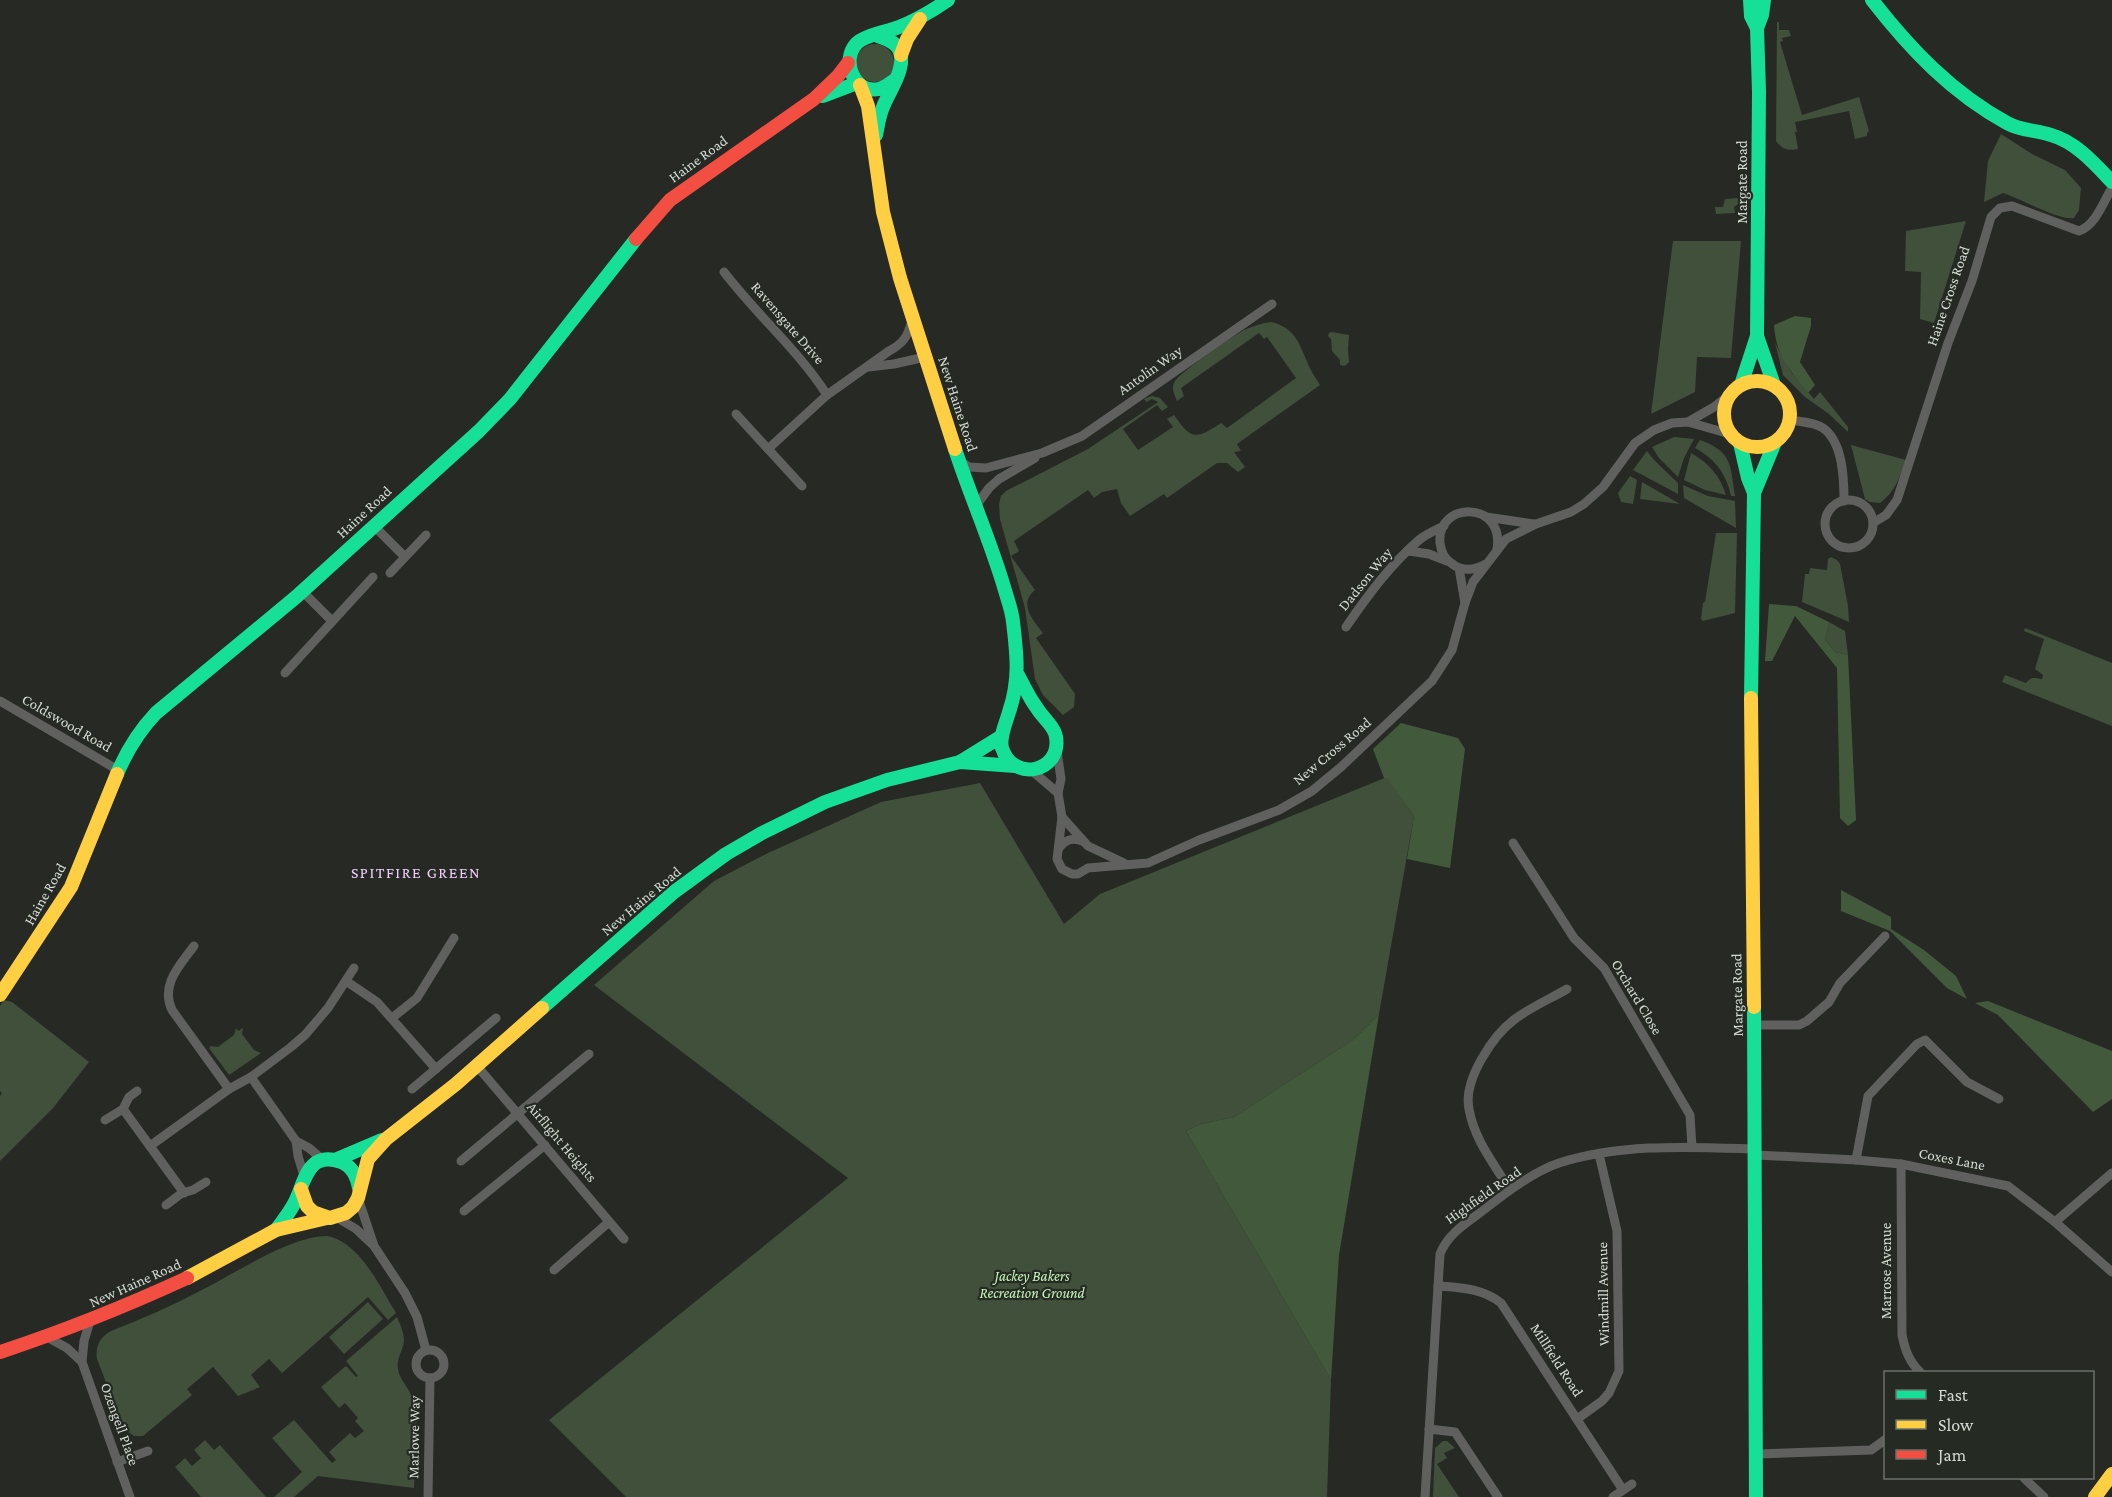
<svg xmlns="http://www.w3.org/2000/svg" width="2112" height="1497" font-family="'Crimson Pro',serif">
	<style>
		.green { fill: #40503b }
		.forest { fill: #425a3b }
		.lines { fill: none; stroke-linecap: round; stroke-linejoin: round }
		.street { stroke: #60615f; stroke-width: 9 }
		.fast { stroke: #16e098; stroke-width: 14 }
		.slow { stroke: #ffcf43; stroke-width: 14 }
		.jam { stroke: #f24e42; stroke-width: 14 }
		.labels { text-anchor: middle; stroke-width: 4.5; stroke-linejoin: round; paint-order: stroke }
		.street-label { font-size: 15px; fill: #d5d9d4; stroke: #252a23 }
		.park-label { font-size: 15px; font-style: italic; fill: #c5f4b8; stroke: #252a23 }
		.neighbourhood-label { font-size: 16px; letter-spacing: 1.5px; fill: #f2cafd; stroke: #252a23 }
	</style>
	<rect width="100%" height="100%" fill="#262924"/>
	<g class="green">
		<path d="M1777,22H1779V30H1789L1791,36L1782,38L1783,41L1780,42L1802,115L1859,97L1869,131L1867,133V136L1855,139L1849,111L1795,122L1797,132H1795L1798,149C1788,151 1782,149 1776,141Z"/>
		<circle cx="875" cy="63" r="19"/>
		<path d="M2001,134L2032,154L2065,170L2081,188L2079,210L2074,218C2059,221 2020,198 2003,193L1984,202L1988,161Z"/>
		<polygon points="1738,198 1738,204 1734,207 1735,213 1716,214 1715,207 1723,207 1725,199"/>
		<polygon points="1966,221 1934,323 1920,319 1921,272 1905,271 1906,231"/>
		<polygon points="1673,241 1741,241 1731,358 1697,357 1695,392 1651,414"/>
		<path d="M1271,322C1293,327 1298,340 1306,359C1309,368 1315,377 1320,385L1237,444L1241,451L1234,452L1245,467L1238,472L1227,463H1217L1167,498L1164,494L1130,516L1121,503L1117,489L1102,492L1094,498L1088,490L1014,541L1019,551L1011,556L1035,590C1018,604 1033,620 1043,633L1036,638L1075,694L1074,707L1063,715L1043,695L1035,679L1025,608L1000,519L999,504L1001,496L1006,491L1088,449L1158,402L1152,399L1146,402L1144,399L1152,396L1160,398L1168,407L1162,411L1157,405L1123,429L1138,450L1173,427L1167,419L1174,415C1192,441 1196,439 1221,423L1227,428L1296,378L1267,337L1264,339L1259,333L1181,388L1184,396L1177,401C1175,395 1171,390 1174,383C1178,373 1232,337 1244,330C1253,326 1262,323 1271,322Z"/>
		<polygon points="1332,332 1349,335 1348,349 1349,362 1345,366 1340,365 1340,360 1332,351 1331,339 1328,336 1329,333"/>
		<polygon points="1775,343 1791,372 1814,399 1820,392 1848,427 1848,432 1829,414 1805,397 1783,375"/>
		<polygon points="1674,437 1694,439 1684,458 1678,477 1659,458 1652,447"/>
		<path d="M1700,440C1733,452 1730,465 1735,496H1731C1726,473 1715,459 1695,448Z"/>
		<path d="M1851,445L1906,460C1900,477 1895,492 1880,503L1870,502L1865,499Z"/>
		<polygon points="1647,451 1654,460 1678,483 1678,494 1633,470"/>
		<path d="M1691,453C1709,463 1720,476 1726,495L1705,490L1684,480Z"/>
		<polygon points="1630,476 1637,480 1633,504 1621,502 1618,493"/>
		<polygon points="1642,482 1680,504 1640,499"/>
		<polygon points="1683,485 1708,496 1735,501 1736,528 1684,498"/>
		<polygon points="1716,533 1737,533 1735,613 1703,621 1701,619 1703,603 1705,602"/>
		<polygon points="1831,557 1837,560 1840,564 1848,606 1849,622 1802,602 1805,574 1809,574 1810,568 1827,570 1828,559"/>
		<polygon points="1829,622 1845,631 1848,655 1835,652 1825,640"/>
		<path d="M2025,628L2112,663V726L2002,682L2005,675L2026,683C2032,676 2034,678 2042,679L2043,675L2035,669L2044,639L2024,631Z"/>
		<polygon points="1387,777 1414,816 1379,1014 1353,1040 1234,1117 1201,1124 1186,1131 1331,1380 1327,1497 626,1497 549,1420 848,1178 594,985 714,881 768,853 881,802 980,783 1064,924 1100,894"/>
		<polygon points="4,1000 12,1002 89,1062 53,1108 0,1161 0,1096 2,1093 0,1091 0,1006"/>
		<polygon points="236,1028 238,1031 243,1028 242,1034 254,1050 261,1053 229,1075 209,1048 211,1046 218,1047 234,1035"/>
		<path d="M327,1236C360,1242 380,1287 396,1313L388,1320L368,1297L282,1373L269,1359L251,1375L260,1387L238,1396L213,1367L187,1389L192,1395L143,1436H134L124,1429L97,1359C95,1346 100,1337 111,1331C142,1319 171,1306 200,1291C234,1274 290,1236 327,1236Z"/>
		<polygon points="368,1302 383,1319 344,1354 329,1337"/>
		<path d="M397,1317C400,1324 404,1332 404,1341C403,1351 396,1358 398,1369C400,1383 414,1390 412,1405H417L414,1488L318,1476L294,1497H274L302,1472L272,1438L294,1420L332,1463L336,1460L329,1452L350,1433L355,1438L364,1431L355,1421L358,1418L345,1403L339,1408L321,1387L346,1366L356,1377L358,1376L346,1361Z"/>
		<polygon points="205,1440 214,1450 220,1445 266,1497 201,1497 175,1467 185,1458 192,1466 201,1458 194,1450"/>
		<polygon points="1443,1441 1447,1441 1455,1448 1444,1453 1447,1458 1437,1464 1459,1497 1433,1497 1435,1448"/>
	</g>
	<g class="forest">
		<path d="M1795,316L1811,318V326L1800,362L1815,385L1808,393C1789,369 1776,356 1774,325Z"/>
		<polygon points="1769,604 1796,606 1829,622 1825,640 1835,652 1848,655 1856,820 1848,826 1840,818 1837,668 1795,616 1772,661 1765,661"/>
		<polygon points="1401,723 1458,738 1465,749 1450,868 1407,859 1414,816 1387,778 1384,778 1373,749"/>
		<polygon points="1841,890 1891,917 1891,929 1924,950 1956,976 1967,999 1947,988 1890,931 1841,911"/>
		<polygon points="1988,1001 2112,1051 2112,1099 2093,1112 1998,1015 1975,1003"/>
		<polygon points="1379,1014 1339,1255 1331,1380 1186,1131 1201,1124 1234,1117 1353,1040"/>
	</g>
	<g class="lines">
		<g class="street">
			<path d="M724,272C757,315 798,350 827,395"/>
			<polyline points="868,367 894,364 925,357"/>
			<polyline points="736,414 802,486"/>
			<path d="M1790,420C1801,422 1814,422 1823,428C1843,442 1844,479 1844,501"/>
			<polyline points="1688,422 1714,407 1729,395"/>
			<path d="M768,449L827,395L889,351C904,343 908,336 912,320"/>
			<polyline points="960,461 969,467 986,468 1042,453 1082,436 1272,304"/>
			<circle cx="1849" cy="524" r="24"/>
			<polyline points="975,507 989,488 999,479 1035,458"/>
			<polyline points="1486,517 1534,524"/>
			<path d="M1873,523L1886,515L1897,500L1948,343L1972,281L1991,217L2000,208L2012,206L2079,231C2096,225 2103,202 2112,188"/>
			<polyline points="374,526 404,556"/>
			<polyline points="1409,551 1429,554 1447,561"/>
			<path d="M1486,564C1475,570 1462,572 1451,563C1445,559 1441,551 1440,543C1436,501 1505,500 1497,549"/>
			<polyline points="1459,568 1465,603"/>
			<polyline points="390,573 426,535"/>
			<polyline points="303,592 332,621"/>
			<path d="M1346,627C1368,595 1390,565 1419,540C1426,534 1436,530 1444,526"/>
			<polyline points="285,673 373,577"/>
			<polyline points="0,701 118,770"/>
			<polyline points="1057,751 1061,779 1058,793 1062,817 1057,859 1062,869 1072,874 1078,874 1088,868 1148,863 1199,840 1279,810 1312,791 1341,767 1432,681 1452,650 1465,603 1473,582 1506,539 1536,524 1571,512 1584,504 1603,487 1635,443 1654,430 1672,423 1688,422 1730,434"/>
			<polyline points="1031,770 1058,793"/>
			<polyline points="1062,817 1088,846 1124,863"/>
			<polyline points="1513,843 1574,938 1604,968 1690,1115 1692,1147"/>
			<path d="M1059,848C1066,839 1074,837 1084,842"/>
			<path d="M194,946C180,965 160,985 172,1010L229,1089"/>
			<polyline points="346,981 377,1002 436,1069"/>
			<polyline points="392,1018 417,998 454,938"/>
			<polyline points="1754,1025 1799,1025 1807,1021 1829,1002 1840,983 1885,936"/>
			<polyline points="477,1066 624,1239"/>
			<polyline points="251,1077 296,1141 298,1156 304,1176"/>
			<polyline points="412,1089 496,1018"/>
			<polyline points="123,1109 184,1193"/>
			<polyline points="105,1120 123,1109 129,1097 137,1091"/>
			<polyline points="296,1141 309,1148 323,1160"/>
			<polyline points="150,1146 229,1089 251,1077 291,1047 305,1035 328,1008 354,968"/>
			<polyline points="1756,1155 1856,1160 1901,1164 2008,1186 2055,1222 2112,1272"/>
			<polyline points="1856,1160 1868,1096 1917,1044 1925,1040 1967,1082 1999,1099"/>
			<polyline points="461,1161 589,1054"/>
			<path d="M1901,1164L1902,1335C1905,1350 1909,1361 1920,1372"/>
			<path d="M1510,1190C1494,1164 1474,1139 1469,1109C1463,1080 1493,1035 1515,1019C1531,1007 1550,999 1567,989"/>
			<polyline points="358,1198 374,1246 405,1293 417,1317 426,1350"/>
			<polyline points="166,1205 182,1193 193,1190 206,1182"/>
			<polyline points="464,1211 545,1145"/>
			<polyline points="336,1217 356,1229 372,1244"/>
			<polyline points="2055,1222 2112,1173"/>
			<polyline points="554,1270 609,1222"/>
			<path d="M1438,1286C1461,1288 1482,1288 1501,1303L1623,1490"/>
			<polyline points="90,1321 84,1341 82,1362 130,1497"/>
			<polyline points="47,1337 67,1348 82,1362"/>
			<circle cx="430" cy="1364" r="14"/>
			<polyline points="1577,1419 1602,1401 1609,1393 1619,1371 1617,1231 1599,1154"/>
			<polyline points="1429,1429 1455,1432 1498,1497"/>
			<polyline points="1757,1454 1871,1450 1886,1439"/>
			<polyline points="117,1462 148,1451"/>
			<polyline points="2024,1478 2044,1497"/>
			<polyline points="428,1497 430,1378"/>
			<path d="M1425,1497L1440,1254C1448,1233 1468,1222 1485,1209C1505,1193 1535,1171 1559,1163C1623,1143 1690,1147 1756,1149"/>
			<polyline points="1613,1497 1632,1484"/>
		</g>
		<g class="fast">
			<polyline points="1750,0 1751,16 1757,28 1759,92 1757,336 1774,385"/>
			<path d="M1872,0C1910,49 1952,93 2007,123C2021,131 2036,130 2051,135C2076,142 2095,164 2112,182"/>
			<polyline points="1757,28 1762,15 1764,0"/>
			<path d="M895,80C890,83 885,88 879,89C854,94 841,61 856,44C864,35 887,32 899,27C917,20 932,11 948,0"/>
			<polyline points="823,96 857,83"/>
			<path d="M876,135C878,126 879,116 883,107C889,91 909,65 898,48C894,41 885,39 878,36"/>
			<polyline points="1741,385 1757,336"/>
			<polyline points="1740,443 1748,478 1754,493"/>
			<path d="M955,449C970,495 990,540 1004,587C1007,598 1012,610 1013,622C1017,655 1020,680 1009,712C1006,723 999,737 1002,748C1013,783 1062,772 1056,737C1055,730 1051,726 1047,721C1034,707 1027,692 1018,675"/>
			<polyline points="1751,698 1754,493 1775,442"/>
			<polyline points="960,762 1002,736"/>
			<path d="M117,774C127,750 138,732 156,713L296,597L479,431L510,399L636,239"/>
			<polyline points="1754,1007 1756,1497"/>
			<polyline points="542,1008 674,892 726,854 762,833 825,802 887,780 960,762 1015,766"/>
			<polyline points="335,1160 382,1140"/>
			<path d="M276,1230C283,1221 290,1212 295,1202C305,1181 308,1150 341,1162C352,1166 357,1177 359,1188"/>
		</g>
		<g class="slow">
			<polyline points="901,55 907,39 920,19"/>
			<polyline points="860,85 868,106 883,212 900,278 955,449"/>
			<circle cx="1757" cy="414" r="33"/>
			<polyline points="1751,698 1754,1007"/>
			<polyline points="0,995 71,887 117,774"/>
			<polyline points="301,1189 307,1206 313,1212 330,1218 346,1213 353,1207 358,1198 368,1159 386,1139 456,1084 542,1008"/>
			<polyline points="187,1278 276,1230 327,1218"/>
			<polyline points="2095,1497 2112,1474"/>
		</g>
		<g class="jam">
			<polyline points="636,239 670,200 814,99 838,76 848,63"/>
			<path d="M0,1352C64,1331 126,1306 187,1278"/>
		</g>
	</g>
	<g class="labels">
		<g class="street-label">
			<text transform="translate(698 159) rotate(-36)" y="5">Haine Road</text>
			<text transform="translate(1742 182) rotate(-90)" y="5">Margate Road</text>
			<text transform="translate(1948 296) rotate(-71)" y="5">Haine Cross Road</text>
			<text transform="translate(788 323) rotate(49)" y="5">Ravensgate Drive</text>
			<text transform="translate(1150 370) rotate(-35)" y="5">Antolin Way</text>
			<text transform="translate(958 404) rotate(72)" y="5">New Haine Road</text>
			<text transform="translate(364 512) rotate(-43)" y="5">Haine Road</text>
			<text transform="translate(1365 579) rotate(-51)" y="5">Dadson Way</text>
			<text transform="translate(67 723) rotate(30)" y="5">Coldswood Road</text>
			<text transform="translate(1332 751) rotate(-40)" y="5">New Cross Road</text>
			<text transform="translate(45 894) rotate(-60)" y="5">Haine Road</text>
			<text transform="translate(641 901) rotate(-40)" y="5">New Haine Road</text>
			<text transform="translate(1737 995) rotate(-91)" y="5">Margate Road</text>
			<text transform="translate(1637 997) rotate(59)" y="5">Orchard Close</text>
			<text transform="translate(562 1142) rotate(50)" y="5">Airflight Heights</text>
			<text transform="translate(1952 1159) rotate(11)" y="5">Coxes Lane</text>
			<text transform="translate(1483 1195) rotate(-35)" y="5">Highfield Road</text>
			<text transform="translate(1886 1271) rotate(-90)" y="5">Marrose Avenue</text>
			<text transform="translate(135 1283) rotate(-24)" y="5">New Haine Road</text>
			<text transform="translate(1603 1294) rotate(-91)" y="5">Windmill Avenue</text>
			<text transform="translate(1557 1360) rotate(57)" y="5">Millfield Road</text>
			<text transform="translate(120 1424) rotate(70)" y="5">Ozengell Place</text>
			<text transform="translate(414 1437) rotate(-89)" y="5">Marlowe Way</text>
		</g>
		<g class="park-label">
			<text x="1032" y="1281">Jackey Bakers<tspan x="1032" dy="17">Recreation Ground</tspan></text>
		</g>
		<g class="neighbourhood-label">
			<text x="416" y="878">SPITFIRE GREEN</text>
		</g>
	</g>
	<rect x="1884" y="1371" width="210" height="108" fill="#252a23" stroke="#6b706a" stroke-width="1.5"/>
	<rect x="1896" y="1390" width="30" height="9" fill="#16e098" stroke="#6b706a" stroke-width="1.5"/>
	<text x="1938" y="1401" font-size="18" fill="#d5d9d4">Fast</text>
	<rect x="1896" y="1420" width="30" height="9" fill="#ffcf43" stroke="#6b706a" stroke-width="1.5"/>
	<text x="1938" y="1431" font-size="18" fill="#d5d9d4">Slow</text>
	<rect x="1896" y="1450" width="30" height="9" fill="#f24e42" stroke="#6b706a" stroke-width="1.5"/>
	<text x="1938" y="1461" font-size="18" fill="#d5d9d4">Jam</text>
</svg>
